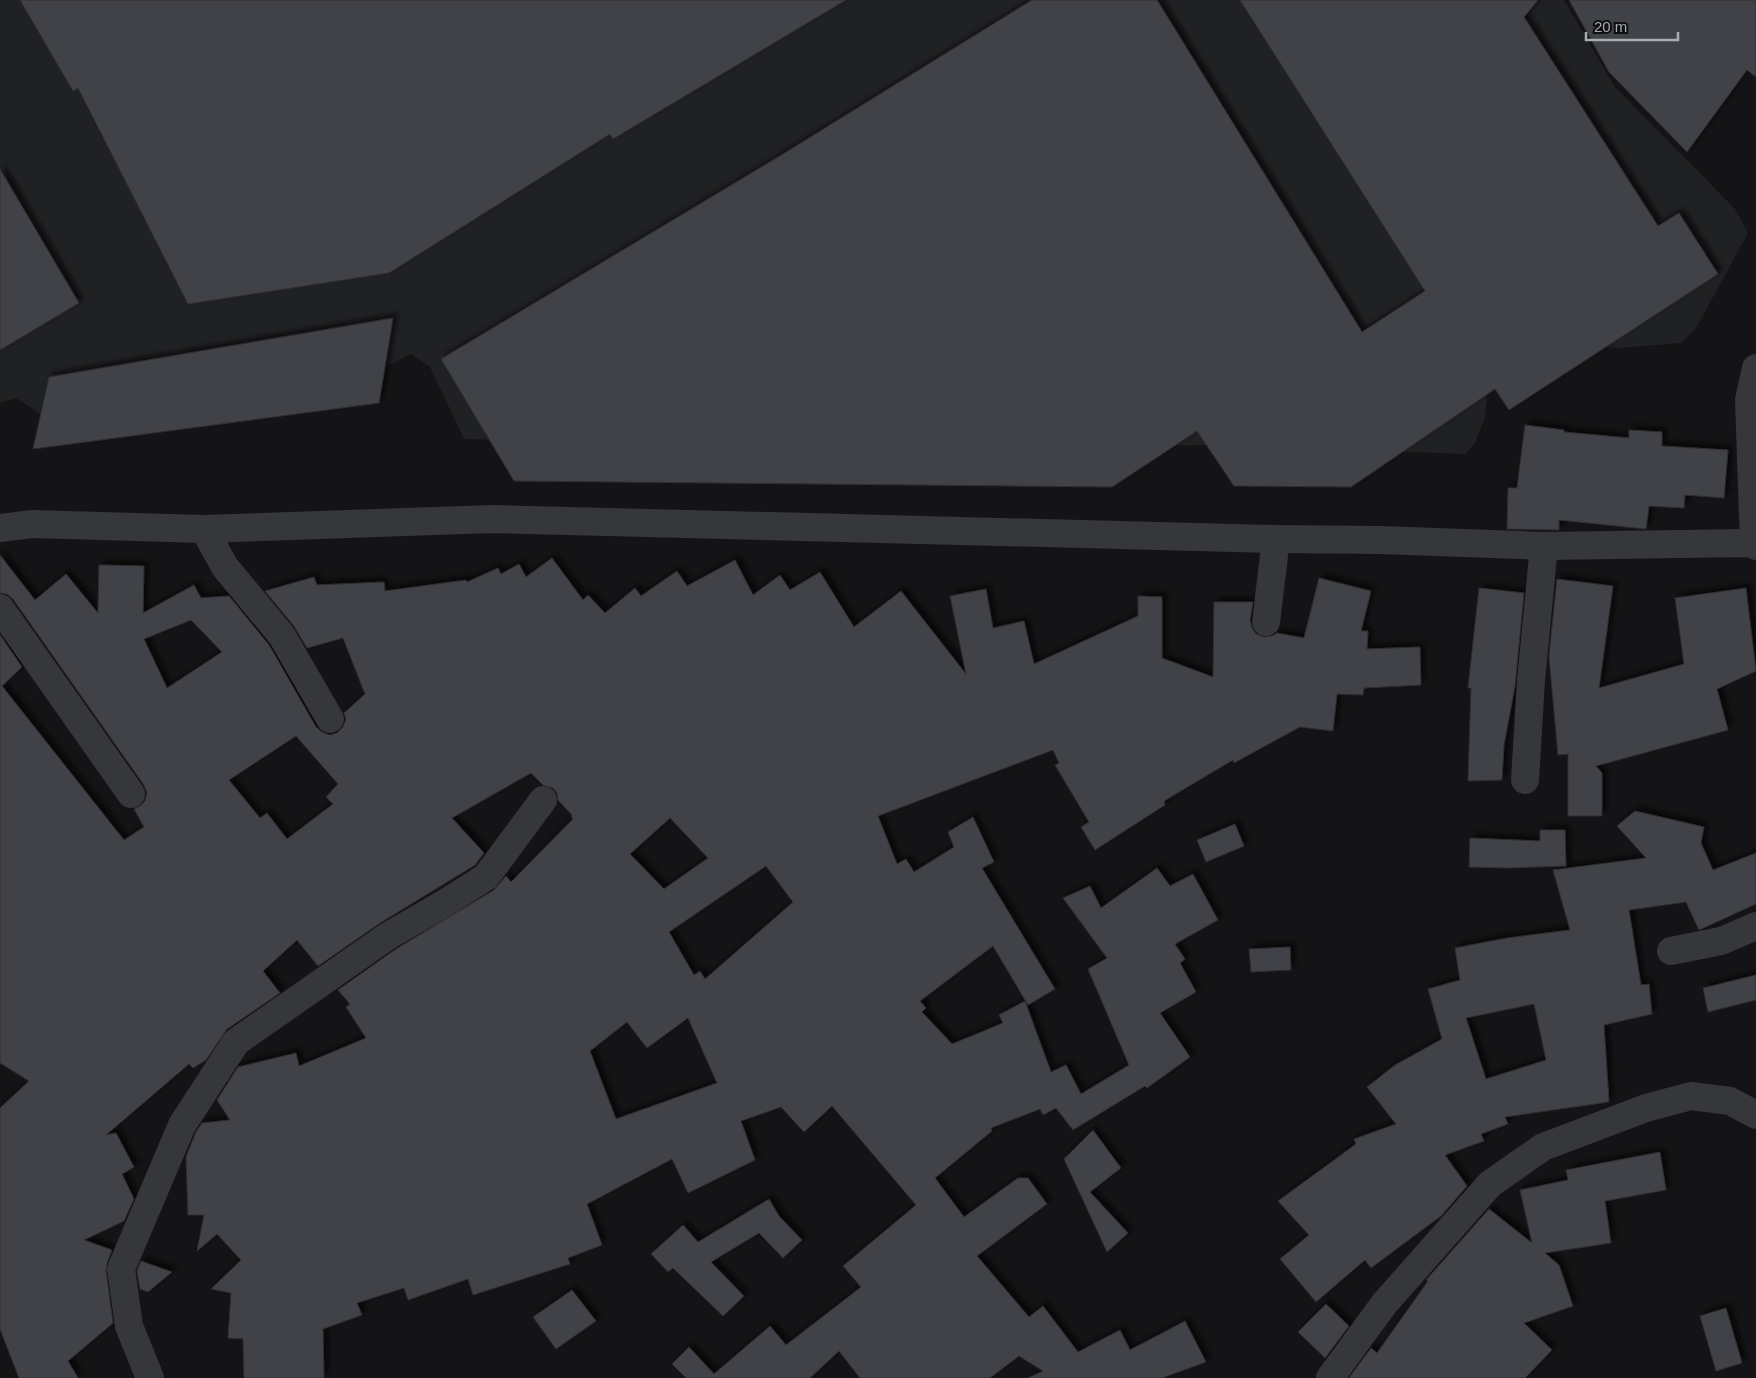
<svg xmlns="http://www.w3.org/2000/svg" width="1756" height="1378" font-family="Arial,sans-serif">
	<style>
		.built { fill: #202123 }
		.building { fill: #414346; stroke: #2e2f32; fill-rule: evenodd; filter: url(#shadow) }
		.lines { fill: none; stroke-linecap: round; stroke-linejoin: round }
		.minor { stroke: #35373b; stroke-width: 28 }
	</style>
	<defs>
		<filter id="shadow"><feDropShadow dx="4.5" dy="-4.5" stdDeviation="2.5" flood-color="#0009"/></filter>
	</defs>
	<rect width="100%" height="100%" fill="#141416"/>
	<polygon class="built" points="0,0 1564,0 1615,87 1735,209 1748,233 1696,328 1681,343 1620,348 1543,343 1491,358 1485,417 1475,443 1465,454 1219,445 837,449 464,439 430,367 411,354 331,395 63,429 16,398 0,403"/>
	<g class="building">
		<polygon points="20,0 846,0 613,139 610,134 389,273 188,304 78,88 73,91"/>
		<polygon points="1032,0 1157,0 1362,332 1425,291 1240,0 1538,0 1524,17 1658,226 1679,213 1718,274 1509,410 1495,389 1351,487 1234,486 1197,431 1112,487 514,481 441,359 783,154"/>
		<polygon points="1569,0 1756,0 1756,77 1747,70 1687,152 1609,72"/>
		<polygon points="0,169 79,303 0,350"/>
		<polygon points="393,318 379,403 33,449 49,377"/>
		<polygon points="1525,425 1564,430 1564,432 1629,438 1629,430 1662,432 1662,446 1728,450 1724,498 1685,495 1684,508 1649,506 1646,529 1559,520 1559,530 1507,529 1508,488 1517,488"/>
		<path d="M0,555L35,600L66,574L98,613L99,565L144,566L143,613L194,585L201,598L229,596L269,645L316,727L322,732L330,735L337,733L343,727L346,719L344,713L365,694L343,638L307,648L294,626L265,591L314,577L317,585L384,582L385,591L466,580L467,582L498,568L501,574L519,564L526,577L552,558L583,600L588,595L605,613L635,588L641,596L677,571L687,586L735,560L753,595L780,575L790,590L820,572L854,627L901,591L966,674L950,596L986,589L993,628L1024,621L1034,664L1138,616V596L1162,597V658L1213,677L1214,602H1253L1250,620L1252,628L1256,634L1264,637L1272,636L1277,633L1304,638L1319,578L1371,591L1361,631H1368L1367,649L1420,647L1421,685L1364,688L1363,695L1337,694L1333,731L1300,727L1234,763L1233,760L1164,801L1165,805L1095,850L1081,827L1089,822L1055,765L1059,763L1053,750L878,816L897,864L906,859L914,872L954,847L948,832L973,817L994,862L982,868L1055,989L1028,1005L993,946L920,1001L926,1008L922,1012L952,1044L1003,1023L999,1015L1025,1001L1051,1072L1066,1065L1081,1094L1129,1065L1088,969L1107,958L1063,898L1090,886L1101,908L1157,868L1170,886L1193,874L1218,920L1175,944L1185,959L1180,963L1196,992L1160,1013L1190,1057L1147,1088L1145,1086L1073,1130L1056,1108L1043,1115L1040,1109L991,1128L992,1131L935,1178L964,1217L1018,1178H1028L1047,1204L977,1256L1029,1317L1043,1306L1078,1352L1120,1330L1130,1350L1185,1321L1206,1362L1162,1378H1028L1043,1371L1019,1356L990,1378H860L839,1351L810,1378H686L672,1364L689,1347L714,1374L770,1326L786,1345L861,1287L843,1266L916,1205L832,1106L804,1132L781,1107L741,1121L755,1160L688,1193L672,1159L587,1204L602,1245L568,1258L570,1264L473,1295L468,1279L408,1300L404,1288L357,1303L362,1315L323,1329L324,1378H244L243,1339L228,1338L231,1293L211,1289L241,1260L217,1234L197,1251L204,1215H188L186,1157L196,1132L202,1123L230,1120L217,1100L238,1067L296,1053L299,1066L366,1038L346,1007L350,1004L338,990L396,949L494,890L506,876L511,882L573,819L571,816L572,815L558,800L557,793L553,788L543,785L531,773L452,818L484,853L475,865L380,923L318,966L297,940L263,971L280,993L227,1029L206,1060L193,1068L189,1064L106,1135L116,1133L134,1167L122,1174L134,1199L124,1221L84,1240L112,1250L107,1263L106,1271L113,1323L68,1361L78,1378H19L0,1329V1108L29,1081L0,1063V635L22,667L2,686L124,840L144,827L134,809L140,806L145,801L147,793L144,785L13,599L7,594L0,593ZM191,620L222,652L167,688L144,639ZM296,736L338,784L326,797L333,804L287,839L267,813L260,818L229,780ZM670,818L708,858L664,889L630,854ZM766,866L793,902L705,979L700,971L694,975L669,932ZM688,1018L717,1083L616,1119L590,1051L627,1022L647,1048Z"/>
		<polygon points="1557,579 1613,586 1599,688 1684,664 1675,598 1746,588 1756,671 1717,689 1728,730 1596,766 1602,773 1602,816 1568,816 1568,754 1558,755 1549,656"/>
		<polygon points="1479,588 1524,593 1515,686 1504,745 1502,780 1468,781 1471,688 1468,688"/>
		<path d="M1635,811L1704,827L1701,843L1713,870L1756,853V904L1699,930L1686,902L1629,910L1641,985L1649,984L1652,1014L1604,1025L1609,1102L1505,1117L1508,1124L1481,1134L1484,1141L1445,1155L1467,1186L1441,1216L1371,1268L1365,1260L1316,1302L1280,1259L1309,1235L1278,1201L1356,1144L1354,1139L1396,1124L1367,1087L1395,1065L1442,1039L1428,989L1460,980L1455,948L1507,938L1570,930L1553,870L1646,858L1617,826ZM1534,1004L1546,1060L1486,1079L1466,1018Z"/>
		<polygon points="1235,824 1244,846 1206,862 1197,840"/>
		<polygon points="1540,830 1565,830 1566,866 1507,868 1469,867 1470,838 1540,841"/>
		<polygon points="1290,947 1291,970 1251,972 1249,949"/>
		<polygon points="1756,975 1756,1000 1708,1012 1703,988"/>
		<polygon points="1093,1130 1121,1168 1090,1192 1128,1233 1107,1252 1064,1159"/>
		<polygon points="1660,1152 1666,1190 1605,1201 1611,1243 1545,1253 1559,1265 1573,1306 1524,1323 1552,1350 1525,1378 1349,1378 1371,1348 1377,1353 1428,1281 1426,1280 1489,1209 1532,1243 1520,1190 1568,1180 1566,1170"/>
		<polygon points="769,1199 779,1216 802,1240 783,1258 759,1233 711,1262 744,1296 723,1316 673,1268 668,1272 651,1254 683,1225 698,1242"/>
		<polygon points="141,1261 172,1272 148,1292 140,1289 137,1271"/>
		<polygon points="572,1290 596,1321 556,1349 533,1317"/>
		<polygon points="1326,1304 1349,1326 1325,1358 1298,1332"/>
		<polygon points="1726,1308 1742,1363 1716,1371 1700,1316"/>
	</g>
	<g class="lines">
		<g class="minor">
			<polyline points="0,528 32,524 204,529 493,519 1276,539 1381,540 1544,546 1748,543 1756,546"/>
			<polyline points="204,529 225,567 282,636 330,719"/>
			<polyline points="1754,544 1749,400 1756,368"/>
			<polyline points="0,608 131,794"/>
			<polyline points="1266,622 1276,539"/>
			<polyline points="1525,780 1531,680 1544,546"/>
			<polyline points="1671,951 1721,941 1756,926"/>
			<polyline points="150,1378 129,1326 121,1269 182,1125 236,1042 388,936 445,903 486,877 543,800"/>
			<polyline points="1330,1378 1384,1304 1490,1184 1543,1147 1646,1108 1691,1096 1730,1101 1756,1115"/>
		</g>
	</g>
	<path d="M1586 32v8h92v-8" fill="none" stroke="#a7adb5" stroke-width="2.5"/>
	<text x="1594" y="32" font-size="15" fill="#a7adb5" stroke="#0f0f11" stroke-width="4" paint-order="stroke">20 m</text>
</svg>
